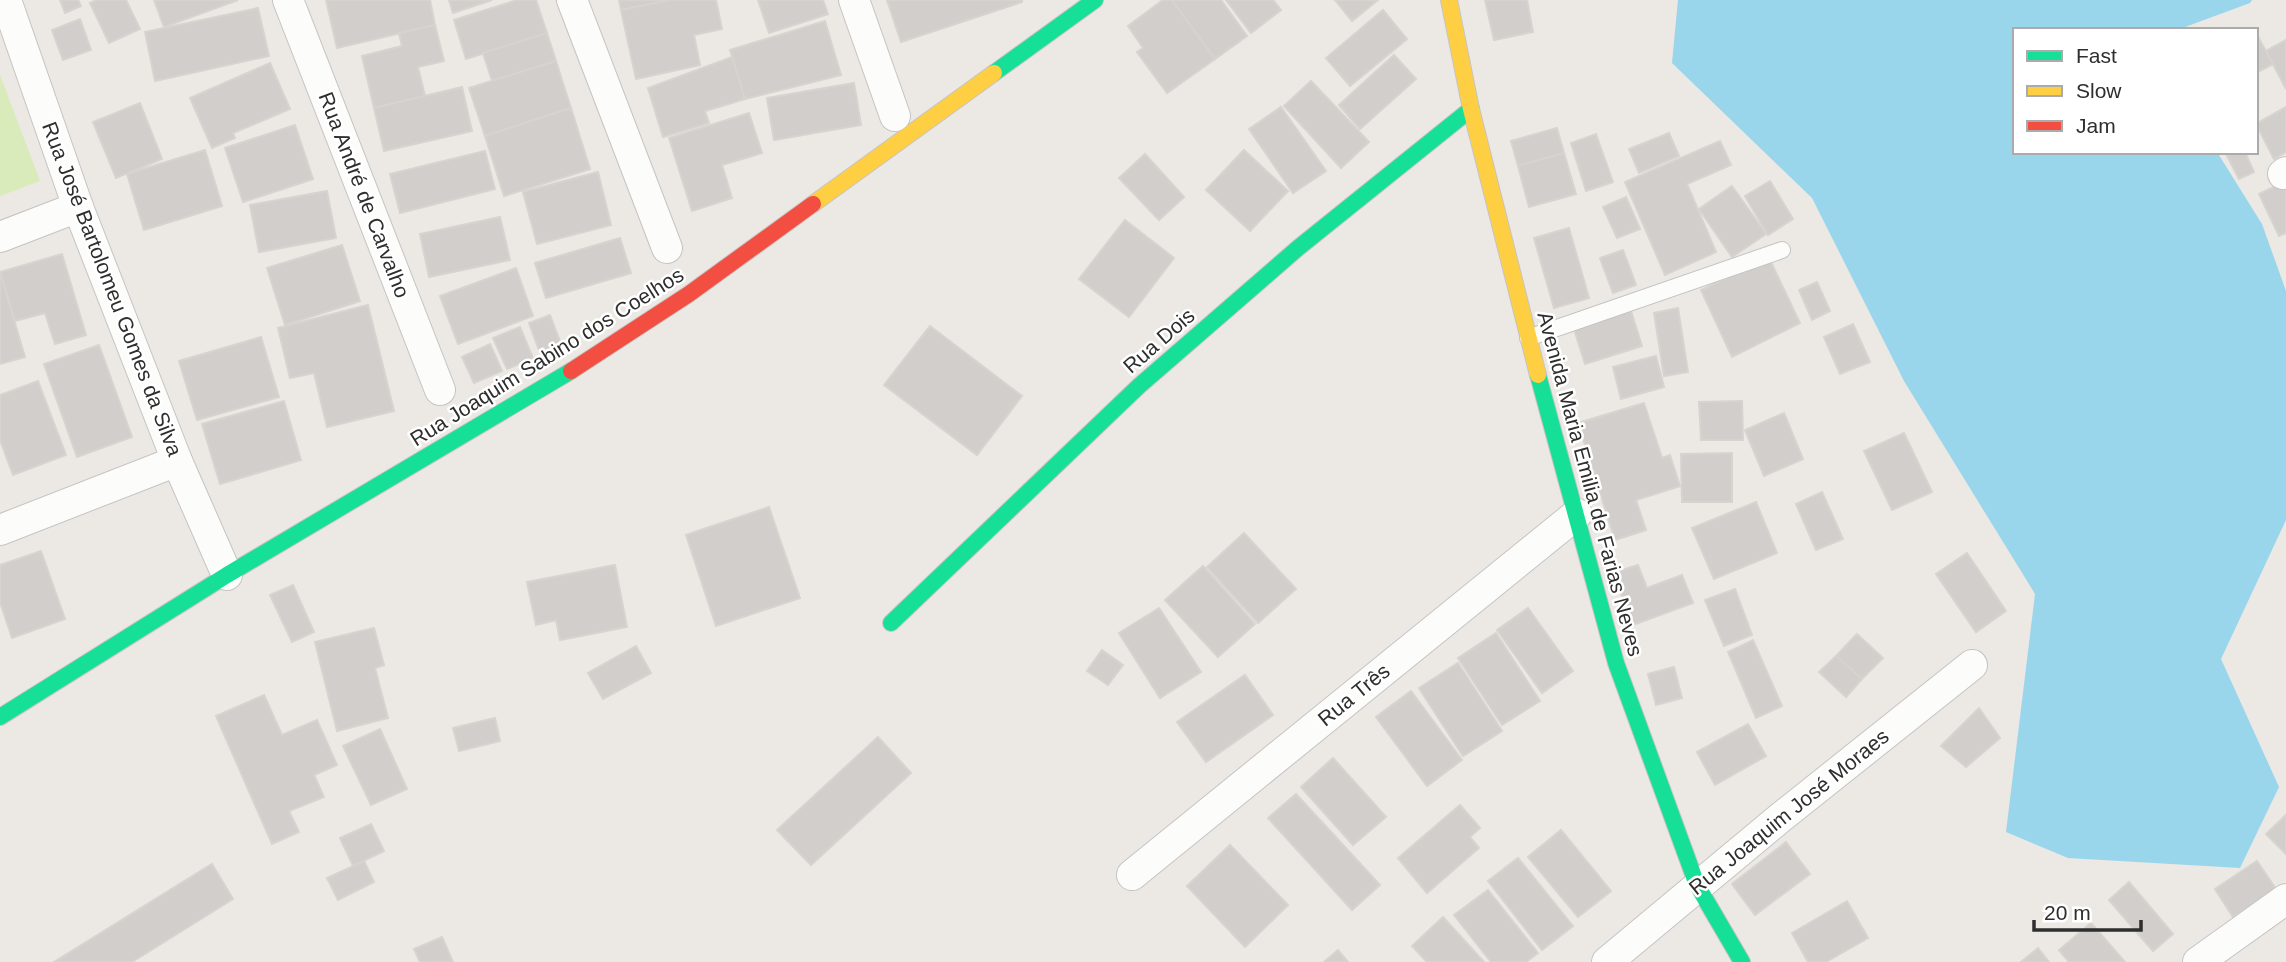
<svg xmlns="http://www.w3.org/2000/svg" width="2286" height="962" font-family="Helvetica,sans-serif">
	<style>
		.pitch { fill: #d9eabb }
		.water { fill: #99d6ec }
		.building { fill: #d1cecb; stroke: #d7d4d0; stroke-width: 2 }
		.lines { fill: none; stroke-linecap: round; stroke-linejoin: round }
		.lane-casing { stroke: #c5c4c5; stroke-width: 18 }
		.street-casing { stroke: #c5c4c5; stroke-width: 32 }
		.fast-casing { stroke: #c5c4c5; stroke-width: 18 }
		.slow-casing { stroke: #c5c4c5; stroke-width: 18 }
		.jam-casing { stroke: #c5c4c5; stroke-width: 18 }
		.lane { stroke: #fcfcfb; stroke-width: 16 }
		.street { stroke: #fcfcfb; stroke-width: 30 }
		.fast { stroke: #16e098; stroke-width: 16 }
		.slow { stroke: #ffcf43; stroke-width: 16 }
		.jam { stroke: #f24e42; stroke-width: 16 }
		.labels { text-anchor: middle; stroke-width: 5; stroke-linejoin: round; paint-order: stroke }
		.street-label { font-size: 21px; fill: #2e2e2e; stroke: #fff }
	</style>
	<rect width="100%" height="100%" fill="#ece8e4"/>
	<polygon class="pitch" points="0,75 40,181 0,196"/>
	<polygon class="water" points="1678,0 2252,0 2250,3 2177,30 2015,30 2015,152 2217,152 2262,224 2286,291 2286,520 2221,659 2279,787 2240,868 2068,858 2006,832 2035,594 1904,381 1812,198 1672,63"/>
	<g class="building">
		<polygon points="60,0 78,0 81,6 65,13"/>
		<polygon points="97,0 126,0 140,29 109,43 90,3"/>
		<polygon points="154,0 238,0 164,27"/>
		<polygon points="326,0 430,0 435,25 337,48"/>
		<polygon points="449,0 492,0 453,13"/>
		<polygon points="517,0 536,0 547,33 466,59 454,20"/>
		<polygon points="619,0 670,0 621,10"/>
		<polygon points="670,0 716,0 722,29 694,35 700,65 636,79 621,10"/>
		<polygon points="758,0 823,0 828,14 769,33"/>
		<polygon points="887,0 1022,0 1022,2 901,42"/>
		<polygon points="1163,0 1172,0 1215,59 1167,93 1137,52 1143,48 1128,26"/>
		<polygon points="1172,0 1221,0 1247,36 1215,59"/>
		<polygon points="1226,0 1273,0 1281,10 1251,33"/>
		<polygon points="1335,0 1378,0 1352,21"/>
		<polygon points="1485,0 1527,0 1533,32 1494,40"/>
		<polygon points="258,8 269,56 155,81 145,32"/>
		<polygon points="1383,10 1407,39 1350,86 1326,58"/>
		<polygon points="80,19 91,50 63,60 52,30"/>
		<polygon points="825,21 841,75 745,99 730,50"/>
		<polygon points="435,25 444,61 418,67 425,96 374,108 362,56 402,46 399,33"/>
		<polygon points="547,33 556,61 492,81 483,53"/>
		<polygon points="2256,33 2273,64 2256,73"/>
		<polygon points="2286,40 2286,89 2266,51"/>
		<polygon points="1394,55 1416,79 1360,129 1339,105"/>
		<polygon points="732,57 745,99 705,111 709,123 663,137 648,88"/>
		<polygon points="556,61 571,108 485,136 469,88"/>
		<polygon points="270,63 290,109 233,133 235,138 212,148 190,98"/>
		<polygon points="1311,81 1369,142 1341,168 1284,106"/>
		<polygon points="854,83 861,125 774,140 767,98"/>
		<polygon points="462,87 472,131 384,151 374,108"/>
		<polygon points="140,103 162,159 116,178 93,122"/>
		<polygon points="1281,107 1326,171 1293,193 1249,129"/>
		<polygon points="2286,107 2286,152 2274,159 2256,124"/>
		<polygon points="571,108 590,169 504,196 485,136"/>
		<polygon points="749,113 762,153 722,165 732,198 692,211 669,138"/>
		<polygon points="295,125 313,179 243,202 225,148"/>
		<polygon points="1557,128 1564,153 1518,166 1511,141"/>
		<polygon points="1669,133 1679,156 1639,173 1629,149"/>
		<polygon points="1596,134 1613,182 1586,191 1571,143"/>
		<polygon points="1720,141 1731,165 1687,184 1716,252 1665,275 1625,182"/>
		<polygon points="205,150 222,206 144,230 127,174"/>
		<polygon points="1244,150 1288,191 1250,231 1206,190"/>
		<polygon points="485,151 495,189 400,213 390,174"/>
		<polygon points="2225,152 2245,152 2254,172 2239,179"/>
		<polygon points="1564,153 1576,194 1529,207 1518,166"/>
		<polygon points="1145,154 1184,197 1159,220 1119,178"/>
		<polygon points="598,172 611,225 537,244 523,192"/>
		<polygon points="1770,181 1793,219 1768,235 1745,196"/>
		<polygon points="2286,181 2286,233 2279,236 2259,194"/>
		<polygon points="1732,186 1766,234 1732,257 1699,209"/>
		<polygon points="327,191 336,238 259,252 250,205"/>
		<polygon points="1626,197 1640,229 1617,238 1603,207"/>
		<polygon points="500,217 510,260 429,277 420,234"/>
		<polygon points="1125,220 1174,258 1129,317 1079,279"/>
		<polygon points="1569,228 1589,298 1554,308 1534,238"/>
		<polygon points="620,238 631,273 546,298 535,263"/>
		<polygon points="342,245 360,301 285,325 267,268"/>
		<polygon points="1623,250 1636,285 1613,293 1600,258"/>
		<polygon points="62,254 86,335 55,344 45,313 15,321 0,272"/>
		<polygon points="1769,258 1800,323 1732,357 1701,290"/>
		<polygon points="516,268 533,316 458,344 440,296"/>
		<polygon points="0,272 25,357 0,364"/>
		<polygon points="1817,282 1830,311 1812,320 1799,290"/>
		<polygon points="368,305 394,411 327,427 314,373 290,378 278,328"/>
		<polygon points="1630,308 1642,346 1585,364 1573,326"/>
		<polygon points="1678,308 1688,372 1664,376 1654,313"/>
		<polygon points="550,315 561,344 540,353 529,323"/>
		<polygon points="1853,324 1870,362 1840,374 1824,337"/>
		<polygon points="930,326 1022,396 977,455 884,385"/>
		<polygon points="520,327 533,358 507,369 493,338"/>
		<polygon points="261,337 279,397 197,420 179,361"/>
		<polygon points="490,344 502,371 474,383 462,357"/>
		<polygon points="99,345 132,437 77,457 44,364"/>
		<polygon points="1656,356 1664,387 1621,399 1613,367"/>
		<polygon points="38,381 66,455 13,475 0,440 0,395"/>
		<polygon points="284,401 301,460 220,484 202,424"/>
		<polygon points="1742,401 1743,440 1701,440 1699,402"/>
		<polygon points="1644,403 1662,458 1670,455 1680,486 1636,500 1646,530 1615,540 1578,423"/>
		<polygon points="1784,413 1803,459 1764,476 1745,430"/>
		<polygon points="1904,433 1932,492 1892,510 1864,451"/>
		<polygon points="1732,453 1732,502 1682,502 1681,454"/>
		<polygon points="1822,492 1843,539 1816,550 1796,504"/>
		<polygon points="1756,502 1777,553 1714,579 1692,528"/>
		<polygon points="769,507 800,598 716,626 686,535"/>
		<polygon points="1244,533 1296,589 1258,623 1207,567"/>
		<polygon points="41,551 65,619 12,638 0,602 0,565"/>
		<polygon points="1967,553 2006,611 1976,632 1936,574"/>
		<polygon points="615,565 627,627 560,640 556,620 536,625 527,582"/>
		<polygon points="1638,565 1647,588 1682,575 1693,603 1633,625 1613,573"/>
		<polygon points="1203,566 1255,624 1218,657 1165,600"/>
		<polygon points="293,585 314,632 292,642 270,595"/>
		<polygon points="1735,589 1752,635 1724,646 1705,600"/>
		<polygon points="1159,608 1201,672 1160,698 1119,633"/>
		<polygon points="1528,608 1573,671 1542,693 1497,630"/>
		<polygon points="374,628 384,665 375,668 388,718 337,731 315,642"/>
		<polygon points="1496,633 1540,701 1502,725 1458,658"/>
		<polygon points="1857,634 1883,658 1862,679 1836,656"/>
		<polygon points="1753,640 1782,706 1756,718 1728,652"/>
		<polygon points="636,646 651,673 603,699 588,673"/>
		<polygon points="1102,650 1123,665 1108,685 1087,671"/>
		<polygon points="1836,656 1862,679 1846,697 1819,672"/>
		<polygon points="1458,663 1502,731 1463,756 1419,688"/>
		<polygon points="1674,667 1682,698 1656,705 1648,674"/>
		<polygon points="1245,675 1273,715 1206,762 1177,722"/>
		<polygon points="1411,691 1462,760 1427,786 1376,717"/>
		<polygon points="264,695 282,735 317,720 337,765 314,775 324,797 289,811 299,832 272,844 216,716"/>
		<polygon points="1979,708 2000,738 1966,767 1941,746"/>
		<polygon points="495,718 500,741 459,751 453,728"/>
		<polygon points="1748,724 1766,756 1715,785 1697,752"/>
		<polygon points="380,729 407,789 371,805 343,746"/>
		<polygon points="878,737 911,773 811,865 777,830"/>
		<polygon points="1333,758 1386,817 1353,845 1301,787"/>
		<polygon points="1296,794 1380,885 1352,910 1268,818"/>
		<polygon points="1460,805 1480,828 1470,837 1479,848 1427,893 1398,858"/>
		<polygon points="2286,815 2286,854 2266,834"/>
		<polygon points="371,824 384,851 353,866 340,838"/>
		<polygon points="1561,830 1611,891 1578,917 1528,857"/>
		<polygon points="1786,842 1810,874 1755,915 1732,884"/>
		<polygon points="1230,845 1288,905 1245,947 1187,886"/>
		<polygon points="1518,858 1573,926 1542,950 1488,881"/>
		<polygon points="364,861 374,882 338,900 327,878"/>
		<polygon points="2257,861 2276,889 2233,917 2215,889"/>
		<polygon points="212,864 233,899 132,962 54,962"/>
		<polygon points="2129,882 2173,934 2153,951 2109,900"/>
		<polygon points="1488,890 1538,953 1526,962 1491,962 1454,915"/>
		<polygon points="1847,901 1868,938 1826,962 1808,962 1792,933"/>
		<polygon points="1443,917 1484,962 1427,962 1412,946"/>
		<polygon points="2091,923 2125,962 2069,962 2059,950"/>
		<polygon points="442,937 453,962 420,962 414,949"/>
		<polygon points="2038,948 2049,962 2021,962"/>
		<polygon points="1338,950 1348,962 1324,962"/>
	</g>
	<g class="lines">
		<defs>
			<polyline id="lane" points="1528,338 1782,250"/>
			<g id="street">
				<polyline points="6,0 78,207 177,461 227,575"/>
				<polyline points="288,0 440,390"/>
				<polyline points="572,0 667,248"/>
				<polyline points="854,0 895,116"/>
				<polyline points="2283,174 2286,172"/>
				<polyline points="0,237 78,207"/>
				<polyline points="0,530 177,461"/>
				<polyline points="1132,875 1577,514"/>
				<polyline points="1607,962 1780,818 1972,665"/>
				<polyline points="2198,962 2286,899"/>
			</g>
			<g id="fast">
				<polyline points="994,73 1095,0"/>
				<polyline points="1538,375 1616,663 1697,885 1742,962"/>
				<polyline points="891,623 1139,386 1298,248 1471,109"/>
				<polyline points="0,717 227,575 571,371"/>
			</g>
			<g id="slow">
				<polyline points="1449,0 1471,109 1538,375"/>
				<polyline points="813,204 994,73"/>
			</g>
			<polyline id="jam" points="571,371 689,294 813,204"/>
		</defs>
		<use href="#lane" class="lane-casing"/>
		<use href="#street" class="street-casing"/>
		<use href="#fast" class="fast-casing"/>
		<use href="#slow" class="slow-casing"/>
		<use href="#jam" class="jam-casing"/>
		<use href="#lane" class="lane"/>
		<use href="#street" class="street"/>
		<use href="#fast" class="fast"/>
		<use href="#slow" class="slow"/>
		<use href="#jam" class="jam"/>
	</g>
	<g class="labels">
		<g class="street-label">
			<text transform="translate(364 195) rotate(69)" y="7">Rua André de Carvalho</text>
			<text transform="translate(112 289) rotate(69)" y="7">Rua José Bartolomeu Gomes da Silva</text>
			<text transform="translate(1159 341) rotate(-41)" y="7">Rua Dois</text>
			<text transform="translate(547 357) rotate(-32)" y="7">Rua Joaquim Sabino dos Coelhos</text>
			<text transform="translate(1590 484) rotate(75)" y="7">Avenida Maria Emilia de Farias Neves</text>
			<text transform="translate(1354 695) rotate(-39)" y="7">Rua Três</text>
			<text transform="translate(1789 812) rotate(-39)" y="7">Rua Joaquim José Moraes</text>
		</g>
	</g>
	<rect x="2013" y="28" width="245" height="126" fill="#ffffff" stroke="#ababab" stroke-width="2"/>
	<rect x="2027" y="51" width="35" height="10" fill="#16e098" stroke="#ababab" stroke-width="2"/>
	<text x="2076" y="63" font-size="21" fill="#2e2e2e">Fast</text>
	<rect x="2027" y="86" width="35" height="10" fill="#ffcf43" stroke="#ababab" stroke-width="2"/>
	<text x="2076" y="98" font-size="21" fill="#2e2e2e">Slow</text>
	<rect x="2027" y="121" width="35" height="10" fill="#f24e42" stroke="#ababab" stroke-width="2"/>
	<text x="2076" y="133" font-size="21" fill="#2e2e2e">Jam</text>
	<path d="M2034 920v10h107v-10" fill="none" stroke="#2e2e2e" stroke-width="3.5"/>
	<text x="2044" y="920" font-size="21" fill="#2e2e2e" stroke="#ffffff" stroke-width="5" paint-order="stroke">20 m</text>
</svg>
